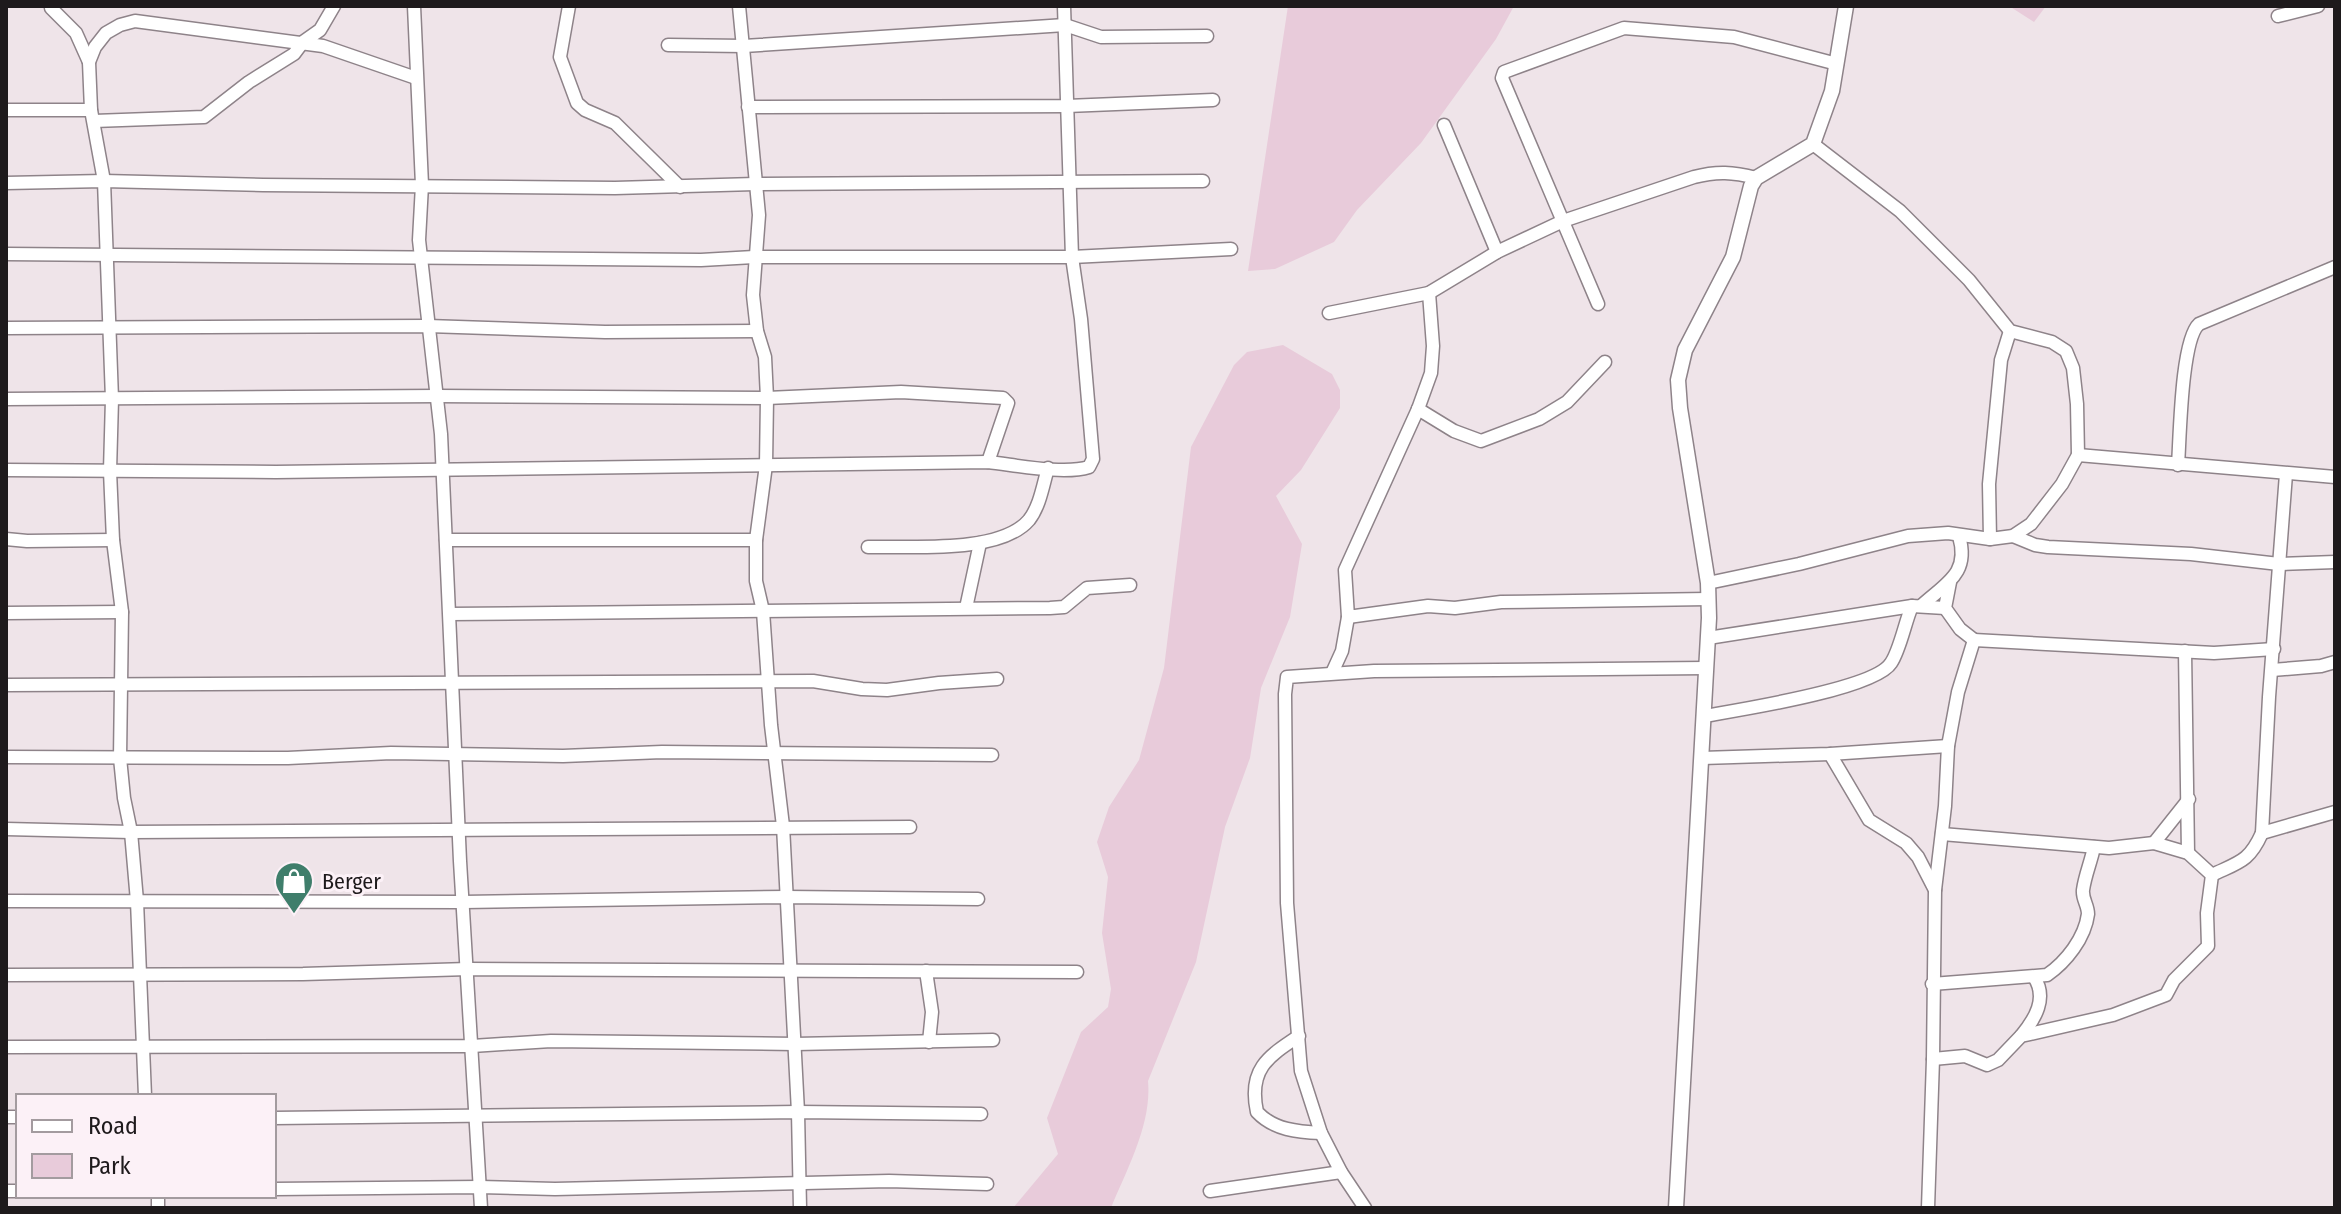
<svg xmlns="http://www.w3.org/2000/svg" width="2341" height="1214" font-family="'Fira Sans Condensed',sans-serif">
	<style>
		.green { fill: #e8cbda }
		.lines { fill: none; stroke-linecap: round; stroke-linejoin: round }
		.minor-casing { stroke: #8e8389; stroke-width: 15 }
		.tertiary-casing { stroke: #8e8389; stroke-width: 17 }
		.minor { stroke: #fff; stroke-width: 12 }
		.tertiary { stroke: #fff; stroke-width: 14 }
		.labels { text-anchor: middle; stroke-width: 6; stroke-linejoin: round; paint-order: stroke }
		.poi-label { font-size: 22px; fill: #1e1a1c; stroke: #fcf1f7; text-anchor: start }
	</style>
	<rect width="100%" height="100%" fill="#efe4e9"/>
	<g class="green">
		<polygon points="1288,6 1514,6 1496,39 1421,143 1357,210 1334,242 1275,269 1248,271"/>
		<polygon points="2009,6 2046,6 2034,22"/>
		<path d="M1283,345L1332,374L1340,390V408L1301,470L1276,496L1302,544L1290,617L1261,688L1250,758L1225,827L1196,962L1148,1081C1152,1124 1127,1169 1111,1208H1013L1058,1154L1047,1118L1081,1032L1108,1007L1111,989L1102,933L1108,877L1097,842L1109,807L1139,760L1164,668L1191,447L1234,365L1247,352Z"/>
	</g>
	<g class="lines">
		<defs>
			<g id="minor">
				<polyline points="414,6 422,185 419,240 441,434 460,861 481,1208"/>
				<polyline points="569,6 560,57 577,103 585,110 615,123 680,187"/>
				<polyline points="739,6 759,215 753,295 757,331 765,357 767,398 766,465 756,540 756,581 763,611 771,725 783,826 798,1112 800,1208"/>
				<polyline points="51,8 76,33 89,62"/>
				<polyline points="2278,16 2318,6"/>
				<polyline points="668,45 744,46 1065,25 1101,37 1207,36"/>
				<polyline points="748,107 1067,106 1213,100"/>
				<polyline points="6,110 91,110"/>
				<polyline points="94,121 204,117 249,82 294,54 303,42 320,30 334,6"/>
				<polyline points="1444,125 1497,252"/>
				<polyline points="6,183 104,181 263,185 615,188 755,184 1203,181"/>
				<polyline points="6,254 701,260 754,257 1072,257 1231,249"/>
				<polyline points="1429,293 1433,346 1431,373 1418,409 1345,570 1348,617 1428,606 1455,608 1501,602 1708,599"/>
				<polyline points="1598,304 1502,78 1504,72 1624,28 1734,37 1837,64"/>
				<path d="M1329,313L1429,293L1497,252L1563,221L1694,177C1717,171 1733,172 1756,178"/>
				<polyline points="6,328 428,326 605,332 757,331"/>
				<polyline points="6,399 438,396 767,398 901,392 1003,398 1008,403 988,462"/>
				<polyline points="1418,409 1454,431 1481,441 1539,419 1567,402 1605,362"/>
				<polyline points="2078,455 2335,477"/>
				<path d="M2178,465C2180,438 2181,340 2199,324L2335,267"/>
				<path d="M6,470L276,472L988,462C1016,465 1064,475 1089,467L1093,459L1081,319L1072,257L1064,6"/>
				<polyline points="2286,474 2269,697 2262,833 2335,812"/>
				<polyline points="2013,536 2035,545 2048,547 2191,554 2279,564 2335,562"/>
				<polyline points="6,539 27,541 113,540"/>
				<polyline points="1990,539 1989,484 2001,360 2010,331"/>
				<polyline points="446,540 756,540"/>
				<path d="M868,547C911,546 1000,554 1029,520C1040,506 1043,485 1048,468"/>
				<polyline points="1708,583 1799,564 1908,536 1948,533 1990,539 2013,536 2031,524 2062,484 2078,455 2077,404 2073,368 2066,351 2052,342 2010,331 1969,280 1900,211 1813,144"/>
				<path d="M1921,606C1946,583 1970,574 1959,536"/>
				<polyline points="966,608 980,543"/>
				<polyline points="6,613 122,612"/>
				<polyline points="450,614 1050,608 1064,607 1087,588 1130,585"/>
				<polyline points="1708,638 1912,606 1945,608"/>
				<polyline points="1974,640 2214,653 2274,649"/>
				<polyline points="2185,651 2188,853"/>
				<polyline points="2272,670 2321,666 2335,662"/>
				<polyline points="1332,673 1342,651 1348,617"/>
				<polyline points="6,685 813,681 862,689 887,690 939,683 997,679"/>
				<path d="M1704,716C1738,710 1875,689 1891,663C1900,650 1905,622 1912,606"/>
				<polyline points="1830,754 1869,820 1906,843 1918,857 1935,890 1933,1059 1928,1208"/>
				<polyline points="6,757 288,758 391,753 563,756 662,752 992,755"/>
				<polyline points="1702,758 1830,754 1948,746"/>
				<polyline points="6,829 131,832 910,827"/>
				<polyline points="2154,843 2189,799"/>
				<path d="M2212,875C2239,862 2249,862 2262,833"/>
				<polyline points="1935,890 1945,806 1948,746 1958,692 1974,640 1960,629 1945,608 1950,582"/>
				<polyline points="6,901 464,902 786,897 978,899"/>
				<polyline points="926,971 932,1012 929,1042"/>
				<polyline points="6,975 303,974 468,969 1077,972"/>
				<path d="M1932,984L2047,975C2066,962 2085,938 2088,914C2088,905 2082,899 2083,890C2085,875 2091,862 2094,847"/>
				<path d="M1299,1036C1267,1057 1248,1070 1257,1112C1274,1130 1298,1132 1321,1133"/>
				<path d="M2021,1036C2035,1019 2048,998 2034,977"/>
				<polyline points="6,1047 472,1046 551,1041 795,1044 993,1040"/>
				<polyline points="1933,1059 1965,1056 1987,1065 1998,1060 2021,1036 2113,1015 2166,995 2174,980 2208,946 2207,913 2212,875 2188,853 2154,843 2109,848 1942,834"/>
				<polyline points="145,1096 137,901 131,832 124,798 120,758 122,612 113,540 110,471 112,399 104,181 91,110 89,62 95,47 106,33 120,25 135,21 323,46 416,78"/>
				<polyline points="6,1117 18,1117"/>
				<polyline points="274,1118 798,1112 981,1114"/>
				<polyline points="274,1189 480,1187 555,1189 889,1181 987,1184"/>
				<polyline points="6,1191 18,1191"/>
				<polyline points="1210,1191 1341,1172"/>
				<polyline points="158,1196 158,1208"/>
				<polyline points="1365,1208 1341,1172 1321,1133 1301,1071 1287,903 1285,694 1287,677 1374,671 1706,668"/>
			</g>
			<polyline id="tertiary" points="1676,1208 1709,618 1708,583 1680,408 1678,380 1685,350 1733,257 1751,186 1756,178 1813,144 1832,91 1846,6"/>
		</defs>
		<use href="#minor" class="minor-casing"/>
		<use href="#tertiary" class="tertiary-casing"/>
		<use href="#minor" class="minor"/>
		<use href="#tertiary" class="tertiary"/>
	</g>
	<defs>
		<symbol id="shop-pin" viewBox="-11 -11 22 30"><path d="M0 17L-7.5 6A9.5 9.5 0 1 1 7.5 6Z" fill="#3f7e6b" stroke="#fcf1f7"/><path d="M-5-2.5h2.3a2.7 3.5 0 0 1 5.4 0H5L5.5 6h-11ZM-1.5-2.5h3a1.5 2.3 0 0 0-3 0Z" fill="#fff"/></symbol>
	</defs>
	<g fill-rule="evenodd">
		<use href="#shop-pin" x="272" y="859" width="44" height="60"/>
	</g>
	<g class="labels">
		<g class="poi-label">
			<text x="322" y="889">Berger</text>
		</g>
	</g>
	<rect width="2341" height="1214" fill="none" stroke="#1e1a1c" stroke-width="16"/>
	<rect x="16" y="1094" width="260" height="104" fill="#fcf1f7" stroke="#a39b9f" stroke-width="2"/>
	<rect x="32" y="1120" width="40" height="12" fill="#ffffff" stroke="#a39b9f" stroke-width="2"/>
	<text x="88" y="1134" font-size="24" fill="#1e1a1c">Road</text>
	<rect x="32" y="1154" width="40" height="24" fill="#e8cbda" stroke="#a39b9f" stroke-width="2"/>
	<text x="88" y="1174" font-size="24" fill="#1e1a1c">Park</text>
</svg>
